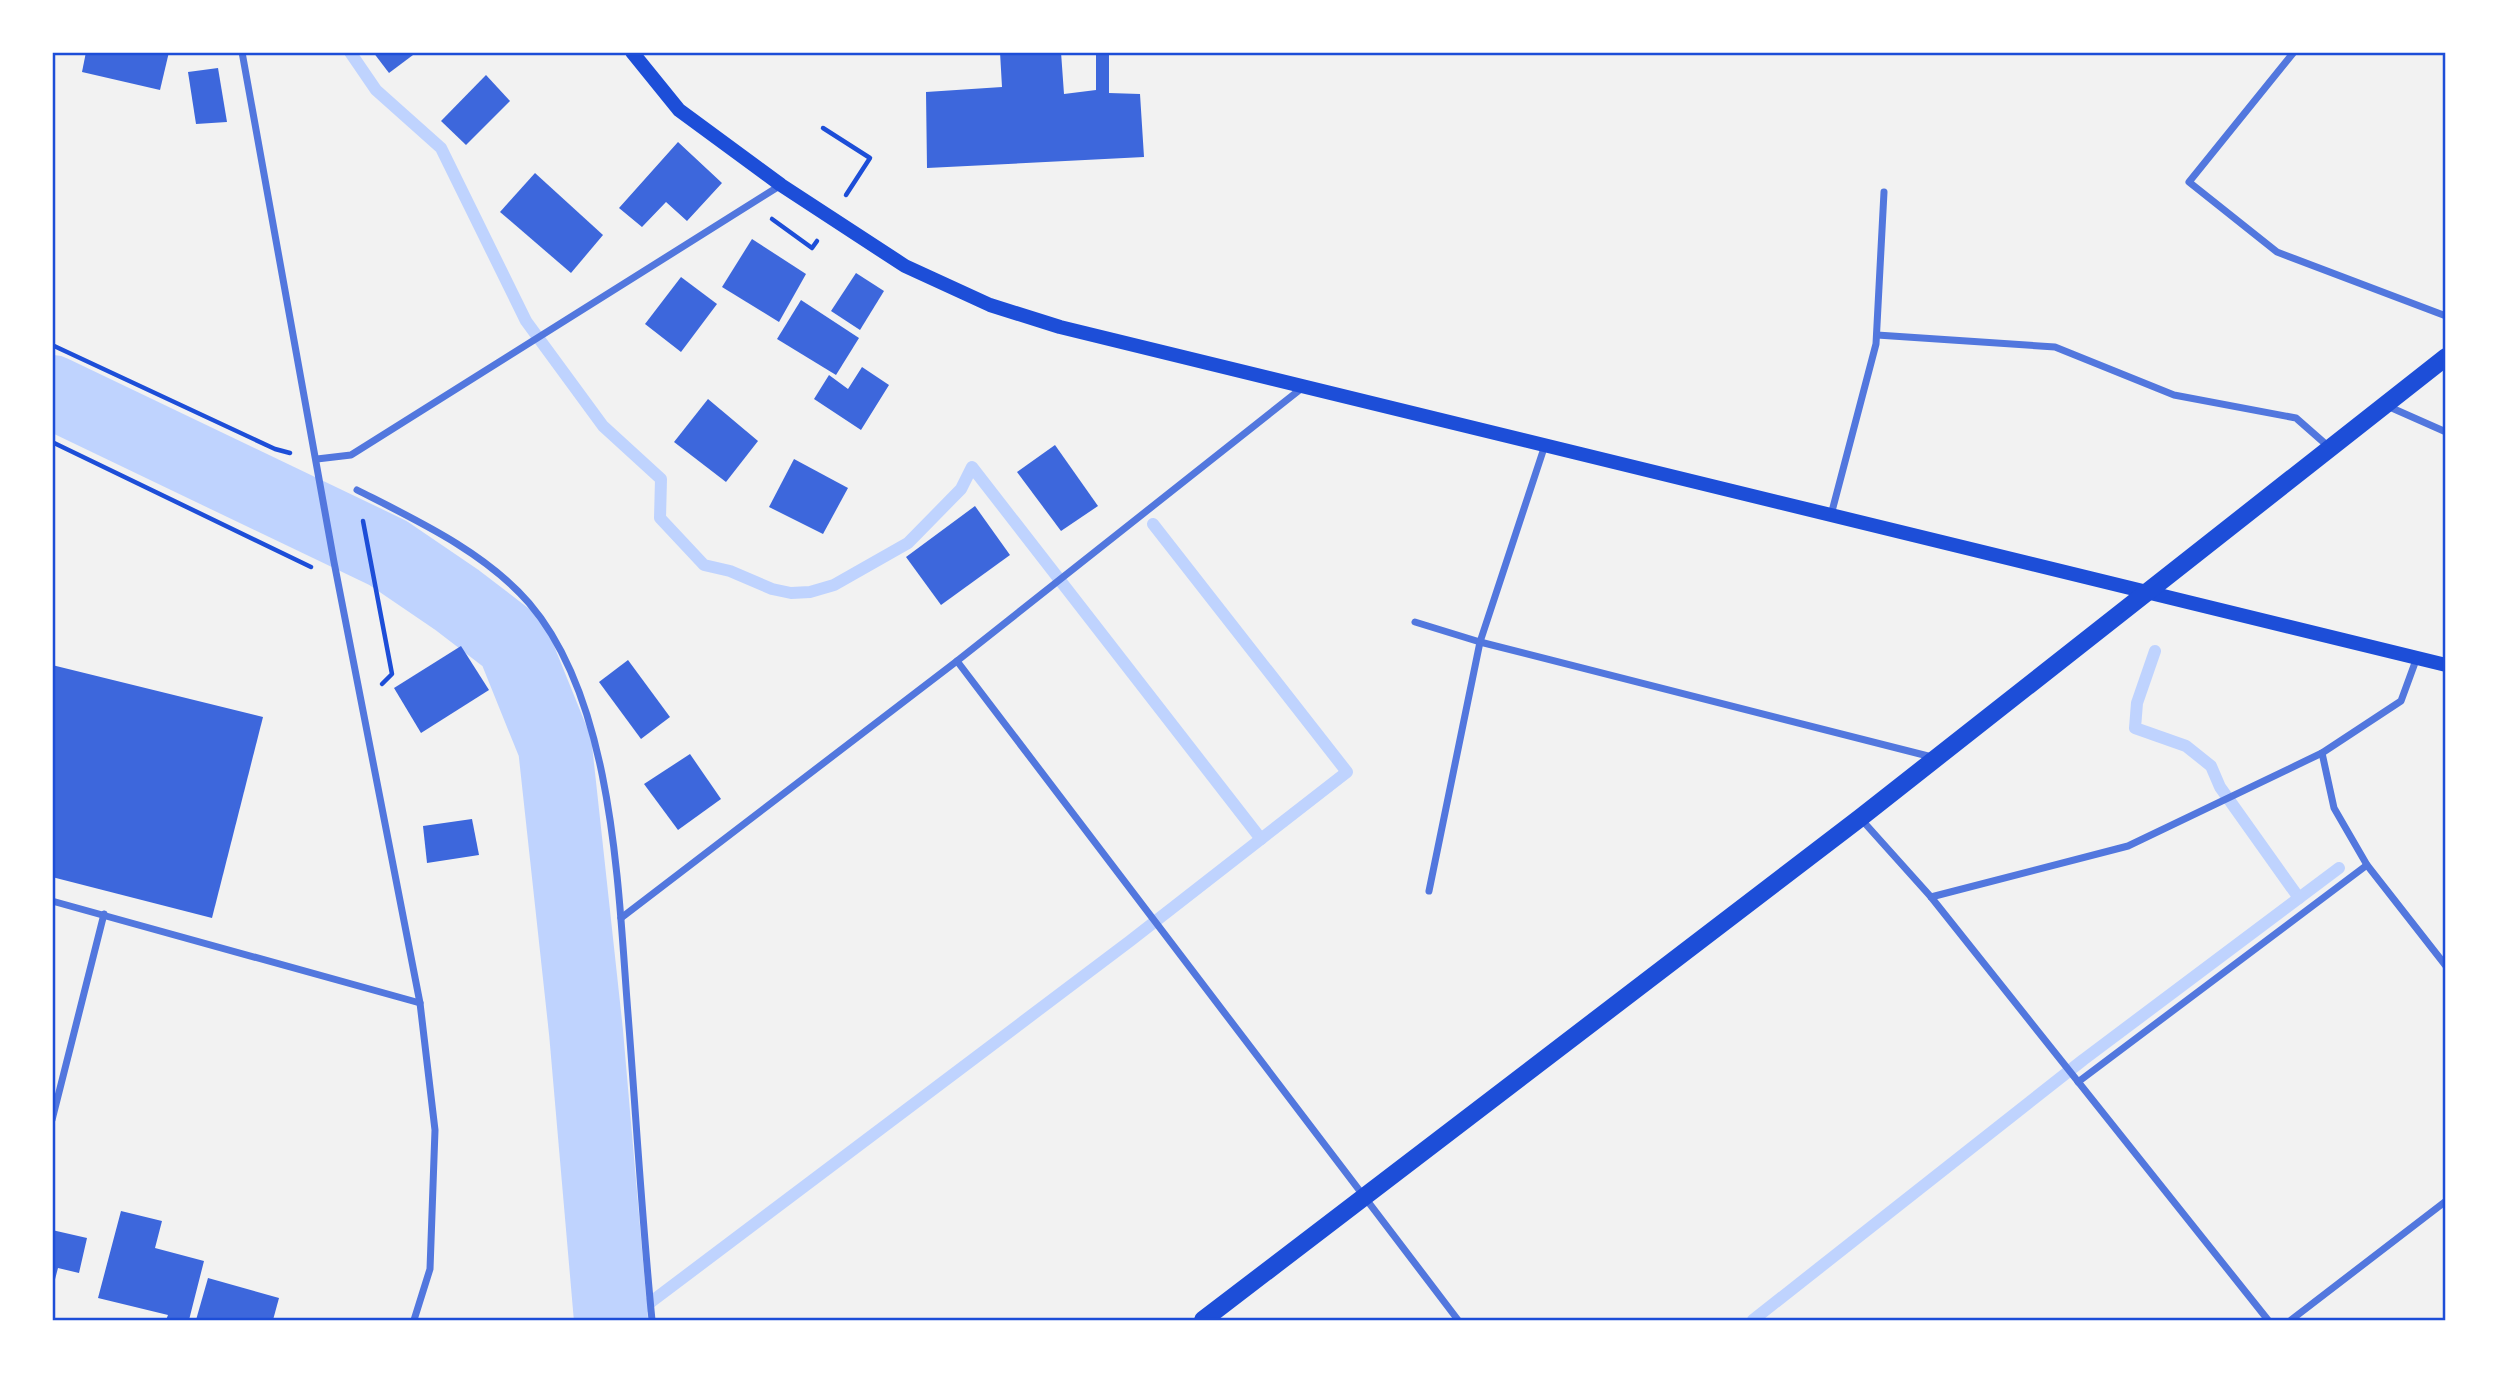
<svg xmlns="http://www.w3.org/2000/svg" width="2498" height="1373" font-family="Roboto,sans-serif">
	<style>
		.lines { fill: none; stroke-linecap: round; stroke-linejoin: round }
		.stream { stroke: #bfd3fe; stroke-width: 12 }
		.river { stroke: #bfd3fe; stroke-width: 74 }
		.building { fill: #3d67dc }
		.path { stroke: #1d4ed8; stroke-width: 4.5 }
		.minor { stroke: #5277de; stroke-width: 7 }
		.secondary { stroke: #1d4ed8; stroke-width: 14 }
		.primary { stroke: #1d4ed8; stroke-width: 18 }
		.neatline { fill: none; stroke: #1d4ed8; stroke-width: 2.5 }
	</style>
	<rect width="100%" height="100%" fill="#f2f2f2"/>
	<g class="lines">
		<g class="stream">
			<polyline points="350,52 376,90 441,148 526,321 603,426 661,479 660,518 704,565 730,571 772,589 791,593 810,592 834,585 908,543 961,489 972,467 1261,839"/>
			<polyline points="2155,651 2137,703 2135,728 2186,746 2211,766 2220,787 2299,898"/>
			<polyline points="627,1320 1130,941 1347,772 1153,524"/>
			<polyline points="1753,1320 2083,1060 2339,868"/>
		</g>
		<polyline class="river" points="52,392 388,553 457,600 513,643 555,747 586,1032 611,1320"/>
	</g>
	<g class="building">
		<polygon points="86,52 169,52 160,90 82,72"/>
		<polygon points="373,52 417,52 389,73"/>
		<polygon points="1000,52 1061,52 1064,94 1096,90 1096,52 1109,52 1109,93 1140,94 1144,157 927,168 926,92 1002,87"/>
		<polygon points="218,68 227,122 196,124 188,72"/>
		<polygon points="486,75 510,101 466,145 441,121"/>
		<polygon points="678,142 722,183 687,221 666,202 642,227 619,208"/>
		<polygon points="535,173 603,235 571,273 500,212"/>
		<polygon points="752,239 806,274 779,322 722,287"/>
		<polygon points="856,273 884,291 860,330 831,311"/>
		<polygon points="681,277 717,304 681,352 645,324"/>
		<polygon points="801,300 859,338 836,375 777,339"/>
		<polygon points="862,367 889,385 861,430 814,399 829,375 848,389"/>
		<polygon points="708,399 758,441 726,482 674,442"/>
		<polygon points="1055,445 1098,506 1061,531 1017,472"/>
		<polygon points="794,459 848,488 823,534 769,507"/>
		<polygon points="975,506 1010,555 941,605 906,557"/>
		<polygon points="461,646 489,690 421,733 394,688"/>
		<polygon points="628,660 670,717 641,739 599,682"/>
		<polygon points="52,665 263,717 212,918 52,877"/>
		<polygon points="690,754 721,799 678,830 644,784"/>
		<polygon points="472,819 479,855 427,863 423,826"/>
		<polygon points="121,1211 162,1221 155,1248 204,1261 189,1320 166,1320 168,1315 98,1298"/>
		<polygon points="52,1230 87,1238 79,1273 58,1268 53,1287"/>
		<polygon points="208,1278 279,1298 273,1320 196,1320"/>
	</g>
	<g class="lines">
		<g class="path">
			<polyline points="823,128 870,158 846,195"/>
			<polyline points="772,219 812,248 817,241"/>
			<polyline points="52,345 275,449 290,453"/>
			<polyline points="52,442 311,567"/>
			<polyline points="363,521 392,674 382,684"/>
		</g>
		<g class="minor">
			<polyline points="242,52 334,562 420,1003 435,1130 430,1269 414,1320"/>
			<polyline points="2294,52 2189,182 2277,252 2446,316"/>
			<polyline points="1877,335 2055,347 2174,395 2296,418 2329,447"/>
			<polyline points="2385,405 2446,432"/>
			<polyline points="317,459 351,455 781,185"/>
			<path d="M357,490C416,520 485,552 529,603C614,702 618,888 628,1014C636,1116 642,1219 652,1320"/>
			<polyline points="1831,515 1876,344 1884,192"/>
			<polyline points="1415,622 1480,642 1932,757"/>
			<polyline points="957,661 1458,1320"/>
			<polyline points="2322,753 2334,808 2367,865 2446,966"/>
			<polyline points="1861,819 1931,897 2268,1320"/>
			<polyline points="1429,891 1480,642 1545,445"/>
			<polyline points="1931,897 2128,846 2322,753 2401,701 2416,660"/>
			<polyline points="52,901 420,1003"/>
			<polyline points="621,918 957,661 1302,388"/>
			<polyline points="2078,1082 2367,865"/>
			<polyline points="52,1120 104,914"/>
			<polyline points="2291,1320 2446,1201"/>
		</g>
		<polyline class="secondary" points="632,52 679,110 781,185 905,266 990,305 1060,327 2446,665"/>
		<polyline class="primary" points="1203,1320 1860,818 2446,357"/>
	</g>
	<rect width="2498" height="1373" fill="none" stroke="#ffffff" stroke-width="108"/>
	<rect x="54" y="54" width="2390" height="1265" class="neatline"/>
</svg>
